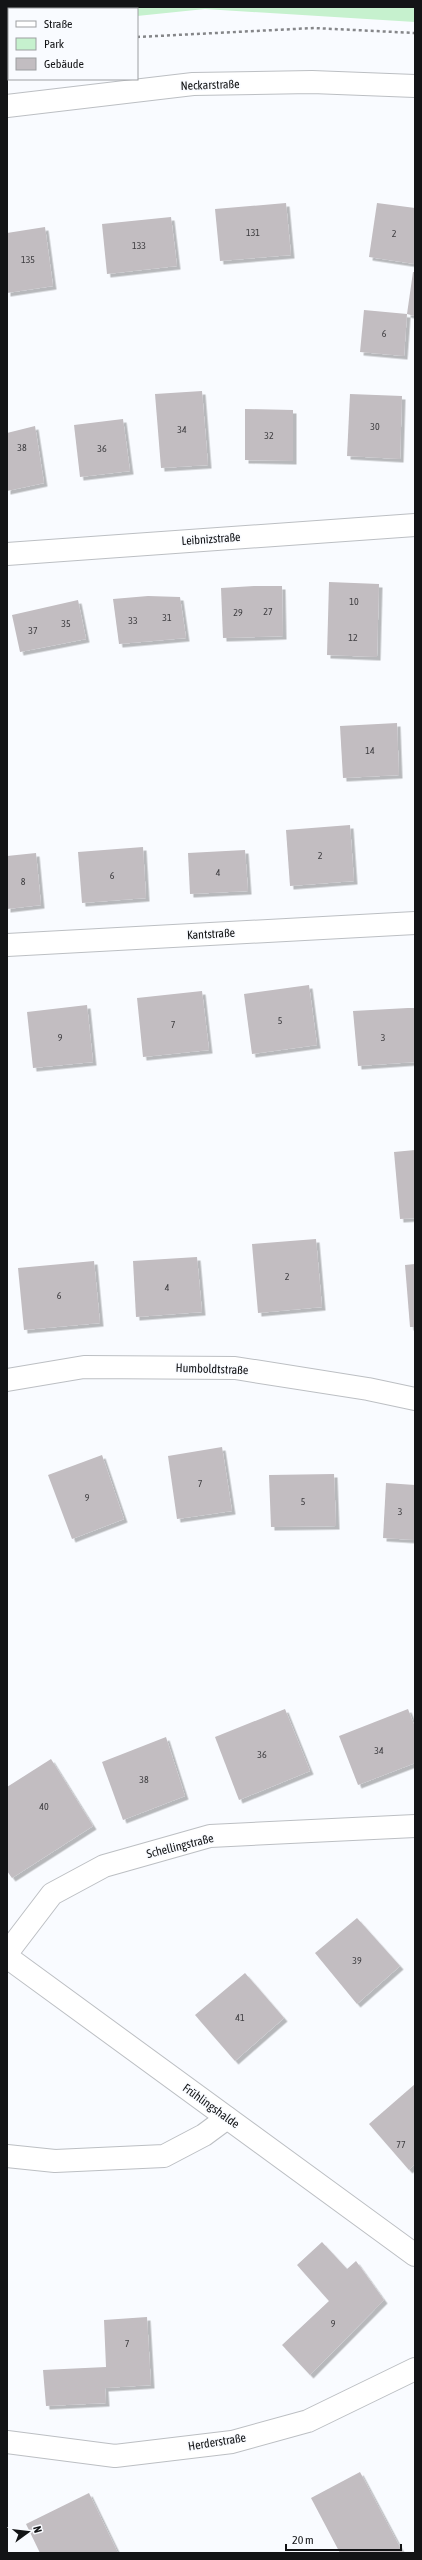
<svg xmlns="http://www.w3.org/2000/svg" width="422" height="2560" font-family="'Asap Condensed',sans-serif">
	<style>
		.green { fill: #c6f1ce }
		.building { fill: #c2bdc1; filter: url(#shadow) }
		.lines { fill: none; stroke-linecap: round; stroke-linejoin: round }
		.street-casing { stroke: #bcbfc3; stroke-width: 24 }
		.secondary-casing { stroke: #bcbfc3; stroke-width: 24 }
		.path { stroke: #858689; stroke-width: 2.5; stroke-dasharray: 3 3; stroke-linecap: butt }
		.street { stroke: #fff; stroke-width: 22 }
		.secondary { stroke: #fff; stroke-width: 22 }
		.labels { text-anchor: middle; stroke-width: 3; stroke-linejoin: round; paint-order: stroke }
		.number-label { font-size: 10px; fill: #3f3e41 }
		.street-label { font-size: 12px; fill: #131416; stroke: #f9fbff }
	</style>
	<defs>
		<filter id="shadow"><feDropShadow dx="3.5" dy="3.5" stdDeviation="0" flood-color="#0004"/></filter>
	</defs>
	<rect width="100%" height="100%" fill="#f9fbff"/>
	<polygon class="green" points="7,7 415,7 415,22 205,9 137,16 137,9 9,9 9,28 7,29"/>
	<g class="building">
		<polygon points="286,203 291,255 220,261 215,209"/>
		<polygon points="377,203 415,208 415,264 369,257"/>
		<polygon points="171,217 177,266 107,274 102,224"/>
		<polygon points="45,227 53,286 7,293 7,233"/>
		<polygon points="413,272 415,272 415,316 407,314"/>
		<polygon points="364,310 407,314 404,356 360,352"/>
		<polygon points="202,391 208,465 161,468 155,394"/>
		<polygon points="350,394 402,396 400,459 347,456"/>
		<polygon points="245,409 293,410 293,461 245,460"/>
		<polygon points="123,419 130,471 80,477 74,425"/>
		<polygon points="35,426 44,483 7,491 7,433"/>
		<polygon points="329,582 379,584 377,657 327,655"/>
		<polygon points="254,586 282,586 283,636 223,638 221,588"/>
		<polygon points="148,596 180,597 186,638 119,644 113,599"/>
		<polygon points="78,600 86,639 20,652 12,615"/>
		<polygon points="397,723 399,775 343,778 340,726"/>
		<polygon points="350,825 354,881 290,886 286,830"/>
		<polygon points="143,847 146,898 82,903 78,852"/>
		<polygon points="245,850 248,891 190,894 188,853"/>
		<polygon points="36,853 41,905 7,909 7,856"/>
		<polygon points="309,985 317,1045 252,1054 244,994"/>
		<polygon points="202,991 209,1050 143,1057 137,998"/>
		<polygon points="87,1005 93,1062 33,1068 27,1012"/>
		<polygon points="408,1008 415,1008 415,1062 358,1066 353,1011"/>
		<polygon points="415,1150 415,1218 400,1219 394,1152"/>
		<polygon points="316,1239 322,1307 258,1313 252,1244"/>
		<polygon points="197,1257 202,1312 136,1317 133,1261"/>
		<polygon points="94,1261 100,1323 24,1330 18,1268"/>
		<polygon points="415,1264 415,1327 410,1327 405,1265"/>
		<polygon points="222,1447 232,1511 177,1519 168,1456"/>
		<polygon points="102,1455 124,1519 72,1539 48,1475"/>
		<polygon points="334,1474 336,1526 271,1527 269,1475"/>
		<polygon points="386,1483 415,1485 415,1540 383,1538"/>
		<polygon points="285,1709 310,1771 239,1800 215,1737"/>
		<polygon points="408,1709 415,1727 415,1763 358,1785 339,1736"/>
		<polygon points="166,1737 185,1796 123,1820 102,1762"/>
		<polygon points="51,1759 93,1826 12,1878 7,1871 7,1787"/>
		<polygon points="357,1918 400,1966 357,2004 315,1953"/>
		<polygon points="245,1973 284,2018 235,2061 195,2015"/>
		<polygon points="415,2084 415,2164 409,2170 369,2124"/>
		<polygon points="322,2242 347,2269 356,2261 384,2300 310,2375 282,2345 329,2301 297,2265"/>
		<polygon points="147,2317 151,2385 105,2388 106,2403 46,2406 43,2370 106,2367 104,2320"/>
		<polygon points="360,2472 403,2553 340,2553 311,2498"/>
		<polygon points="89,2493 118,2553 40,2553 26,2524"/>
	</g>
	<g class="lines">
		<defs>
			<g id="street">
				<polyline points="7,554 415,525"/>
				<polyline points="7,945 415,923"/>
				<polyline points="7,1380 84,1367 235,1368 368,1389 415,1399"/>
				<polyline points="7,1953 52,1894 104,1866 210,1836 415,1826"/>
				<polyline points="7,1957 415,2255"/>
				<polyline points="7,2156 55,2161 164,2156 204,2135 227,2118"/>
				<polyline points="7,2442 115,2456 232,2442 308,2421 415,2369"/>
			</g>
			<polyline id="secondary" points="7,106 193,84 312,82 415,86"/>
		</defs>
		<use href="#street" class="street-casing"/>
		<use href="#secondary" class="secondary-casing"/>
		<g class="path">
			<polyline points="137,37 314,28 415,33"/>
			<polyline points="7,51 9,51"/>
		</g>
		<use href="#street" class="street"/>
		<use href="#secondary" class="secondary"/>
	</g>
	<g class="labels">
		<g class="number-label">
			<text x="253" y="236">131</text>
			<text x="394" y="237">2</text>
			<text x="139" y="249">133</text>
			<text x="28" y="263">135</text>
			<text x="384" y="337">6</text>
			<text x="375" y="430">30</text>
			<text x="182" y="433">34</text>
			<text x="269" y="439">32</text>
			<text x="22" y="451">38</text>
			<text x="102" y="452">36</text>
			<text x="354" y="605">10</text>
			<text x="268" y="615">27</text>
			<text x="238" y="616">29</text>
			<text x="167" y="621">31</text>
			<text x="133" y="624">33</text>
			<text x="66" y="627">35</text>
			<text x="33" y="634">37</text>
			<text x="353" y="641">12</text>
			<text x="370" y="754">14</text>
			<text x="320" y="859">2</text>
			<text x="218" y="876">4</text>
			<text x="112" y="879">6</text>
			<text x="23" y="885">8</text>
			<text x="280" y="1024">5</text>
			<text x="173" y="1028">7</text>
			<text x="60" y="1041">9</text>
			<text x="383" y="1041">3</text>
			<text x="287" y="1280">2</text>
			<text x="167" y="1291">4</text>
			<text x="59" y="1299">6</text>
			<text x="200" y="1487">7</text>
			<text x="87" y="1501">9</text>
			<text x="303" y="1505">5</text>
			<text x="400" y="1515">3</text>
			<text x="379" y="1754">34</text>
			<text x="262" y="1758">36</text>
			<text x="144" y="1783">38</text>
			<text x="44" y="1810">40</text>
			<text x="357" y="1964">39</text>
			<text x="240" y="2021">41</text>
			<text x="401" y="2148">77</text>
			<text x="333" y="2327">9</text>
			<text x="127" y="2347">7</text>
		</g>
		<g class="street-label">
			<text transform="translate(210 85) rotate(-2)" y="4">Neckarstraße</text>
			<text transform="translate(211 539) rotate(-4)" y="4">Leibnizstraße</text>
			<text transform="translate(211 934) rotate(-3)" y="4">Kantstraße</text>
			<text transform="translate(212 1369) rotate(2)" y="4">Humboldtstraße</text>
			<text transform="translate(180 1846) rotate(-14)" y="4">Schellingstraße</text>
			<text transform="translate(211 2106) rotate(36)" y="4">Frühlingshalde</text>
			<text transform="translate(217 2442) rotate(-9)" y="4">Herderstraße</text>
		</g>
	</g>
	<rect width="422" height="2560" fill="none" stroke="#131416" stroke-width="16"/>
	<rect x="8" y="8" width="130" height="72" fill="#f9fbff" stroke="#9d9fa2"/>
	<rect x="16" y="21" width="20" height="6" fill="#ffffff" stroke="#9d9fa2"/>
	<text x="44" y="28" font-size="12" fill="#131416">Straße</text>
	<rect x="16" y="38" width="20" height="12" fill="#c6f1ce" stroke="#9d9fa2"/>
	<text x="44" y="48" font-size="12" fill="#131416">Park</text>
	<rect x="16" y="58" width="20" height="12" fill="#c2bdc1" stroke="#9d9fa2"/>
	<text x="44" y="68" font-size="12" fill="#131416">Gebäude</text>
	<g transform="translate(28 2532) rotate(75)" stroke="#f9fbff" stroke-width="3" paint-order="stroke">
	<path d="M0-3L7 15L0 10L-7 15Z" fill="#131416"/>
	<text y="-6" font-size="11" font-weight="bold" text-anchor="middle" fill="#131416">N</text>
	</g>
	<path d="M286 2544v6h115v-6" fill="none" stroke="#131416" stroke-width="2"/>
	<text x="292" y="2544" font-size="12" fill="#131416" stroke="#f9fbff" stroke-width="3" paint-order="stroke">20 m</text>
</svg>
